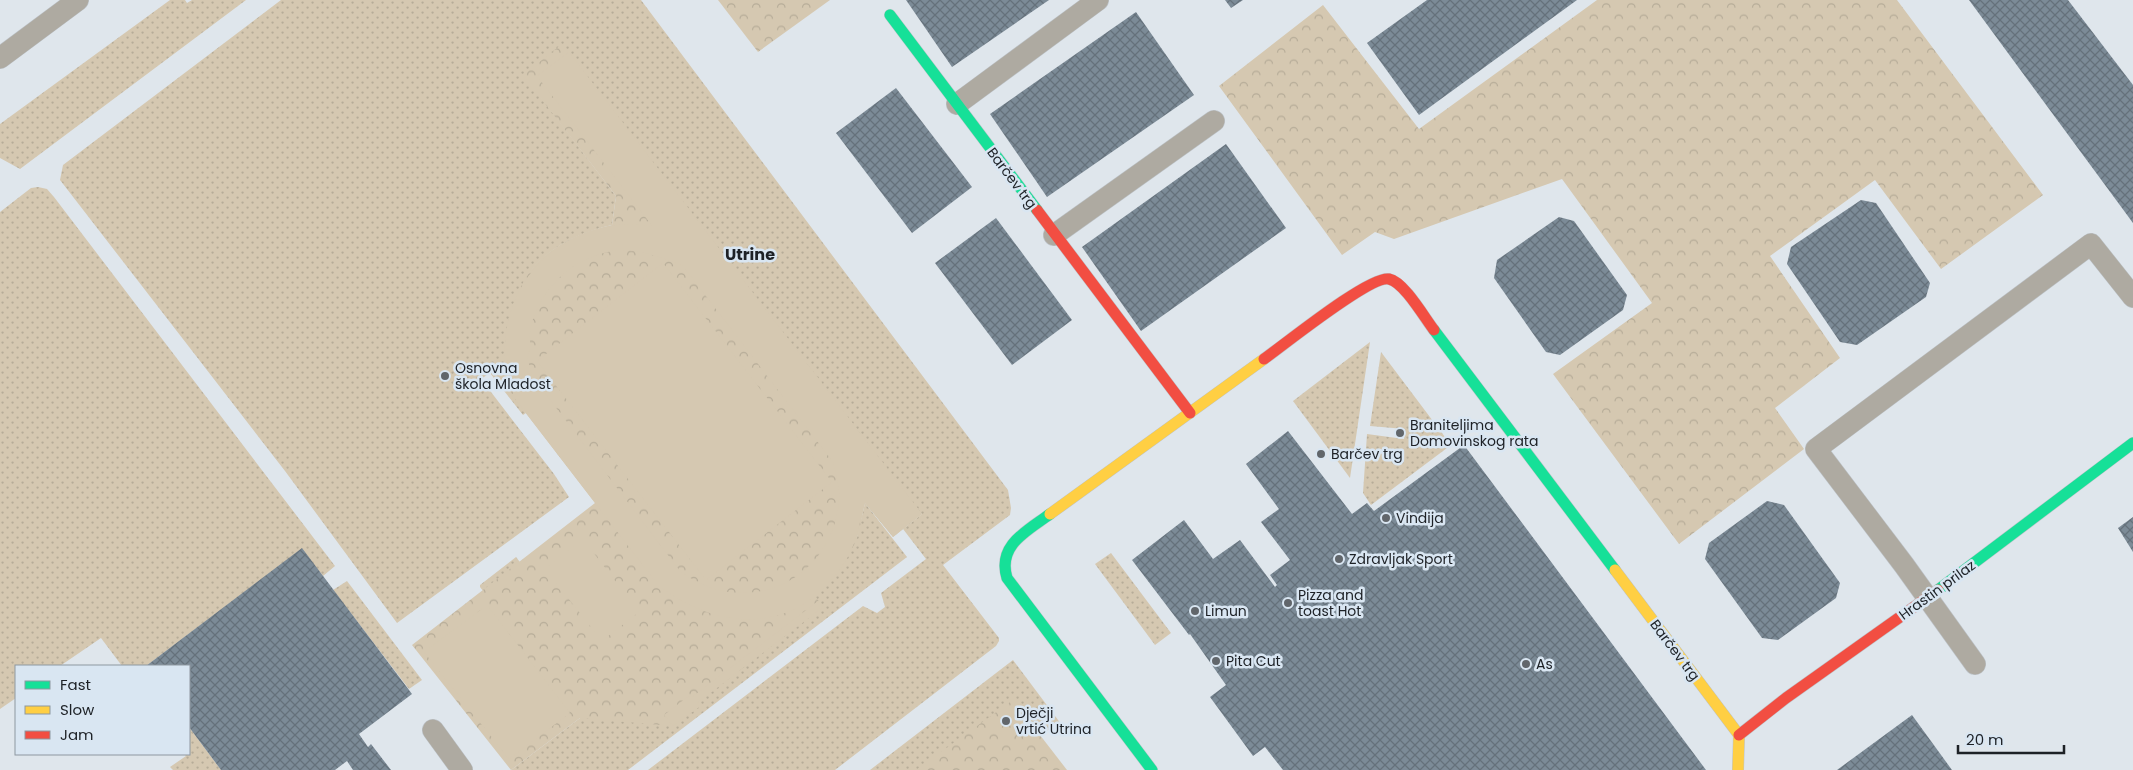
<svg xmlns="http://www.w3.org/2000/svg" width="2133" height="770" font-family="Poppins,sans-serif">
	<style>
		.grass { fill: url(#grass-dots) }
		.park { fill: url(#park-crowns) }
		.pitch { fill: #d5c8b1; fill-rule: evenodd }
		.building { fill: url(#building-cross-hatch) }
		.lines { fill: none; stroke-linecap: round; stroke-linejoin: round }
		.lane-casing { stroke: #bdc3c8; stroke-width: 22 }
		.fast-casing { stroke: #bdc3c8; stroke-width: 12 }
		.slow-casing { stroke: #bdc3c8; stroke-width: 12 }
		.jam-casing { stroke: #bdc3c8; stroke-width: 12 }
		.lane { stroke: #aeaaa1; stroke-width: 21 }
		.fast { stroke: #16e098; stroke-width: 11 }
		.slow { stroke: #ffcf43; stroke-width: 11 }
		.jam { stroke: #f24e42; stroke-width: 11 }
		.poi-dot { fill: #61666b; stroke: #d9e6f2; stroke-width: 2 }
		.labels { text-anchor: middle; stroke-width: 5; stroke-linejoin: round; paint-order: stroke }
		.street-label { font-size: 14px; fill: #1d2126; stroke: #d9e6f2 }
		.poi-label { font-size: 14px; fill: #1d2126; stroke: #d9e6f2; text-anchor: start }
		.quarter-label { font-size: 16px; font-weight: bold; fill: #1d2126; stroke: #d9e6f2 }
	</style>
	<defs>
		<pattern id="grass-dots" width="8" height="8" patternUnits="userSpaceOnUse" patternTransform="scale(1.25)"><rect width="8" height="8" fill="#d5c8b1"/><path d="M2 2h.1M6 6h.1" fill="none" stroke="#b6ac98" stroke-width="1.8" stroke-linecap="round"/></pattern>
		<pattern id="park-crowns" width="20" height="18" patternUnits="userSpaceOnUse" patternTransform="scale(1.25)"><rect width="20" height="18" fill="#d5c8b1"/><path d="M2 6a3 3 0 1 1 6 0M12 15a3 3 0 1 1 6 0" fill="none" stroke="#b6ac98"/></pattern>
		<pattern id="building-cross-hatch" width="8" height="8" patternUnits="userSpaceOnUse" patternTransform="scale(1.25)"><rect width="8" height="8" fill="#7c8b97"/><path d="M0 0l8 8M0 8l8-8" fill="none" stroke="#65717b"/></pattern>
	</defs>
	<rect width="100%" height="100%" fill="#dfe6ec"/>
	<g class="grass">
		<polygon points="170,0 185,0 187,3 192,0 246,0 20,169 0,158 0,124"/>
		<path d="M281,0H641L1008,490L1011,508L1010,515L943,565L999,638V641L996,646L835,770H648L863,606L877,613L885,607L881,593L926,559L903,529L922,514L524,75L616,196L612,225C587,231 564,240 544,257C531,267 525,281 519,295C501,337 498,374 526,413L523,415L490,373L481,379L554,474L569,497L397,623L285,471L60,180L63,165Z"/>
		<polygon points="38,187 47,189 54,197 335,566 323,576 302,549 146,666 122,666 101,638 60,666 16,666 16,698 0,709 0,212 31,188"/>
		<polygon points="1370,342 1350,478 1293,401"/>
		<polygon points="1381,352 1451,445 1371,505 1363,493 1367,434 1404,439 1405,429 1370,426"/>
		<polygon points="865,503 907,557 628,770 511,770 580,718 480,587 480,585 516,557 599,665 857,537"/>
		<polygon points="1111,553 1171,633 1155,645 1095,564"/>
		<polygon points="347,581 422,680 409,689 333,590"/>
		<polygon points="1013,660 1061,724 1024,742 999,770 870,770"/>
		<polygon points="189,727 221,770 173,770 170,767 186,756 184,754 189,754"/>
	</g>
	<g class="park">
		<polygon points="718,0 830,0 758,52"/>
		<polygon points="1597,0 1897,0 2043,195 1941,269 1875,180 1770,256 1840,358 1775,408 1804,449 1679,544 1553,374 1652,303 1562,179 1394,239 1375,232 1342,255 1219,86 1323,5 1419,129"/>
		<path d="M562,44L922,514L893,537L865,503C862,514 861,527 857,538C848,561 833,580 815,596L823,607L697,703L699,707L673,726L580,718L511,770L412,645L595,503L515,399C509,381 503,362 505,343C507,314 521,276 543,257C564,240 587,231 612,225L616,196L523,75Z"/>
		<polygon points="1013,700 1067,770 916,770"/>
	</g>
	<g class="pitch">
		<path d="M569,52L922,514L893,537L865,503C859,523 857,543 846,560C801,634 723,634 659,586L515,399C509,381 503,362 505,343C509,275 563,225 631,224C638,224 646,226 653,227L537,76ZM618,250C642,250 661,257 683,266L833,462C836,474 840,488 839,500C833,581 745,621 680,571L532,376L527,356C533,347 528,336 531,326C543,284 575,256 618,250Z"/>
		<polygon points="663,263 832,482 706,580 537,361"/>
		<polygon points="583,539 639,612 602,641 545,569"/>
		<polygon points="818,601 823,607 697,703 699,707 673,726 664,715 690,695 692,697"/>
		<polygon points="487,605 570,713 509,759 424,652"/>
	</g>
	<g class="building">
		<polygon points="906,0 1049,0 952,67"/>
		<polygon points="1225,0 1243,0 1231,8"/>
		<polygon points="1427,0 1577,0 1419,115 1367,43"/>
		<polygon points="1969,0 2068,0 2133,85 2133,223"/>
		<polygon points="1136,12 1194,95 1047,197 990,114"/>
		<polygon points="896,88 972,187 912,233 836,133"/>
		<polygon points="1226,144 1286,228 1141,331 1082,247"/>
		<polygon points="1861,200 1876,203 1930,283 1926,297 1857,345 1840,342 1787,264 1791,247"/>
		<polygon points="1559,217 1574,221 1627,295 1623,310 1560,355 1546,352 1494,278 1497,260"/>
		<polygon points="996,218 1072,320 1012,365 935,263"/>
		<polygon points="1288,431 1352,514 1367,503 1374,511 1464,445 1706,770 1283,770 1265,747 1253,756 1210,697 1226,685 1190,634 1189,635 1132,560 1184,520 1213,559 1240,540 1275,587 1277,585 1270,575 1290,560 1261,522 1279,509 1246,464"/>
		<polygon points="1767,501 1784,505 1840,583 1836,598 1778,640 1762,638 1705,559 1709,543"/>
		<polygon points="2133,517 2133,552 2118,528"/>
		<polygon points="302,548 412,694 359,734 368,747 371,744 391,770 353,770 347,761 335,770 221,770 189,727 189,666 146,666"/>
		<polygon points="1912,715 1952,770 1837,770"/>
	</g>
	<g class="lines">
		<defs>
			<g id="lane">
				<polyline points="0,58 78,0"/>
				<polyline points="957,104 1098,0"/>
				<polyline points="1054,235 1214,121"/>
				<polyline points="1975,664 1904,565 1816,449 2091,244 2133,297"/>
				<polyline points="433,730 462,770"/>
			</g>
			<g id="fast">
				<polyline points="890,15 1037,210"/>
				<polyline points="1434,330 1615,570"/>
				<path d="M1050,514C1027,531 997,545 1007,578L1152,770"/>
				<polyline points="1938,590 2133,443"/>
			</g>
			<g id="slow">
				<polyline points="1050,514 1264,359"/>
				<polyline points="1615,570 1739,735 1738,770"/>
			</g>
			<g id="jam">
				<polyline points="1037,210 1190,413"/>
				<path d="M1264,359C1284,345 1370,275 1389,279C1404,282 1424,317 1434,330"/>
				<polyline points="1739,735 1786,698 1938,590"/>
			</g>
		</defs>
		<use href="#lane" class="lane-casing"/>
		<use href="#fast" class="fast-casing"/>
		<use href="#slow" class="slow-casing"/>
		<use href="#jam" class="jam-casing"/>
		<use href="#lane" class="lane"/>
		<use href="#fast" class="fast"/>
		<use href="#slow" class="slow"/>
		<use href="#jam" class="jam"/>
	</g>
	<g class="poi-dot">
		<circle cx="445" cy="376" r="5"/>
		<circle cx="1400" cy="433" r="5"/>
		<circle cx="1321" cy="454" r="5"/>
		<circle cx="1386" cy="518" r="5"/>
		<circle cx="1339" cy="559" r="5"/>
		<circle cx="1288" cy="603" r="5"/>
		<circle cx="1195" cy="611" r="5"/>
		<circle cx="1216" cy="661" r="5"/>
		<circle cx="1526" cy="664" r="5"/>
		<circle cx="1006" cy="721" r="5"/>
	</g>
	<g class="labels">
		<g class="street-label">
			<text transform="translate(1012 178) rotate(53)" y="5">Barčev trg</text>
			<text transform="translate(1937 590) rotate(-36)" y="5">Hrastin prilaz</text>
			<text transform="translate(1675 650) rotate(53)" y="5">Barčev trg</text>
		</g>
		<g class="poi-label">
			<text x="455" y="373">Osnovna<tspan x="455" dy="16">škola Mladost</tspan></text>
			<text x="1410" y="430">Braniteljima<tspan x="1410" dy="16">Domovinskog rata</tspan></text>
			<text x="1331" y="459">Barčev trg</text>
			<text x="1396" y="523">Vindija</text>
			<text x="1349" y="564">Zdravljak Sport</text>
			<text x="1298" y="600">Pizza and<tspan x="1298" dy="16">toast Hot</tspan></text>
			<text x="1205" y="616">Limun</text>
			<text x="1226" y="666">Pita Cut</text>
			<text x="1536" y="669">As</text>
			<text x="1016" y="718">Dječji<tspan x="1016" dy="16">vrtić Utrina</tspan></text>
		</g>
		<g class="quarter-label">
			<text x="750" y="260">Utrine</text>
		</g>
	</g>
	<rect x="15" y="665" width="175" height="90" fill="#d9e6f2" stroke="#8e97a0"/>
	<rect x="25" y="681" width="25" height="8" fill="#16e098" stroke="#8e97a0"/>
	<text x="60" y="690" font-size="15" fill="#1d2126">Fast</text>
	<rect x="25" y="706" width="25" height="8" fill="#ffcf43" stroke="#8e97a0"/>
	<text x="60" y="715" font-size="15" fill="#1d2126">Slow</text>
	<rect x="25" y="731" width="25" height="8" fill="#f24e42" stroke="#8e97a0"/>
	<text x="60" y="740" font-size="15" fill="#1d2126">Jam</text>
	<path d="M1958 745v8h106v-8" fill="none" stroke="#1d2126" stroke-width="2.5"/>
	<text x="1966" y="745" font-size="15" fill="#1d2126" stroke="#d9e6f2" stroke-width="4" paint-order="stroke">20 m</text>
</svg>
